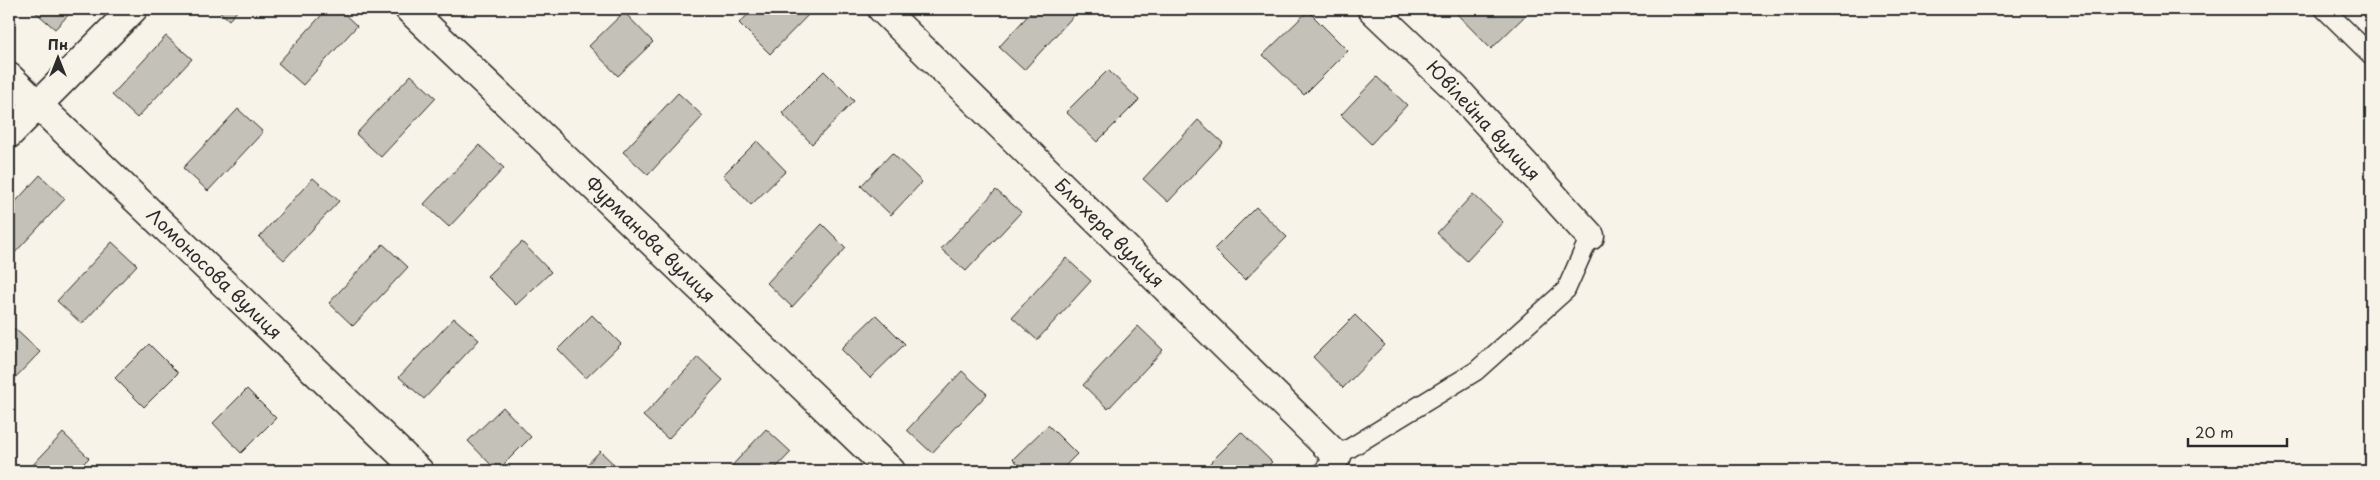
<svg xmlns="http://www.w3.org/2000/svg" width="2380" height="480" font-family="'Playpen Sans',sans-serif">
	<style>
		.building { fill: #c4c1b9; stroke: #2b2b2b }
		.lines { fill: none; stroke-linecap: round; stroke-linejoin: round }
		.service-casing { stroke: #2b2b2b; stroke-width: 21 }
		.minor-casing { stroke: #2b2b2b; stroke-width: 31 }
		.service { stroke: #f7f3e8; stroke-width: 18 }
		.minor { stroke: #f7f3e8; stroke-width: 28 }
		.labels { text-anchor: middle; stroke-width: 4; stroke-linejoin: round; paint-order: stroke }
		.street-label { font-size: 18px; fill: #2b2b2b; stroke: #f7f3e8 }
	</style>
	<rect width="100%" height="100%" fill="#f7f3e8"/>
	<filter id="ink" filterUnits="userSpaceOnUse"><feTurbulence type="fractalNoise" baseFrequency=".02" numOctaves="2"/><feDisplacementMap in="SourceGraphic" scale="10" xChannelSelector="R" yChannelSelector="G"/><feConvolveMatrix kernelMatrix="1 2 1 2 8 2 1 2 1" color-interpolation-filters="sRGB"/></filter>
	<g filter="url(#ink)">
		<g class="building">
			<polygon points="32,9 74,9 55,29"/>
			<polygon points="217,9 239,9 229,20"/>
			<polygon points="327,9 339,9 357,26 303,85 278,63"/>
			<polygon points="754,9 809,9 812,11 770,54 739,23"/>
			<polygon points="1034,9 1076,9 1078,11 1024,70 999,47"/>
			<polygon points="1452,9 1532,9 1491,49"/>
			<polygon points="1308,11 1348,51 1304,95 1263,55"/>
			<polygon points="624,12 653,42 618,76 589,46"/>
			<polygon points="166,36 192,59 137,118 112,95"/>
			<polygon points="1108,70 1139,100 1097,142 1066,112"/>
			<polygon points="824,71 854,101 812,144 782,113"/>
			<polygon points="411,75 436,98 381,157 356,134"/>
			<polygon points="1377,77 1407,105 1371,144 1341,115"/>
			<polygon points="678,93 703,116 648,175 623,152"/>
			<polygon points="238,109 263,132 208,191 183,168"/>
			<polygon points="1198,120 1223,143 1168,202 1143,179"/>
			<polygon points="757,141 786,171 751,205 723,175"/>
			<polygon points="479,145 504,168 449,227 424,204"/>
			<polygon points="892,153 922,182 891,215 861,186"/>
			<polygon points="40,175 65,199 10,258 9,209"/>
			<polygon points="313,178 339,201 284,260 259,237"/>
			<polygon points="996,190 1021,212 966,271 941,249"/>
			<polygon points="1473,194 1503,222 1467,261 1437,233"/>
			<polygon points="1256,207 1287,237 1245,280 1214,249"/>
			<polygon points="822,224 846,248 792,307 767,283"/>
			<polygon points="112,242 137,265 82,324 57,301"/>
			<polygon points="522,242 551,272 516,305 487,276"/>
			<polygon points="383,244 408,267 353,326 329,303"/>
			<polygon points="1066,258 1091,281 1037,340 1012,317"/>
			<polygon points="592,315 621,344 586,378 558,349"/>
			<polygon points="876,315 905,344 870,378 841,349"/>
			<polygon points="1355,315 1385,345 1343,388 1313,357"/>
			<polygon points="454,318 479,340 424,399 399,377"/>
			<polygon points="1138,326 1163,350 1108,409 1083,385"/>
			<polygon points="14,328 40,352 9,384 9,333"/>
			<polygon points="149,344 178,373 144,407 115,378"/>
			<polygon points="698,357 723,380 668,439 643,416"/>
			<polygon points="962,371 987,394 932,453 907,430"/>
			<polygon points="247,389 276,418 241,453 213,423"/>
			<polygon points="503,407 531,437 497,471 468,441"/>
			<polygon points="1048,425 1077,454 1060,471 1025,471 1013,459"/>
			<polygon points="766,429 791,452 773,471 727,471"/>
			<polygon points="1241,432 1272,462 1263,471 1202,471"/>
			<polygon points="63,433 89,458 76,471 30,471 28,470"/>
			<polygon points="600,451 621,471 581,471"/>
		</g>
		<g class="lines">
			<defs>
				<g id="service">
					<polyline points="2324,9 2371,55"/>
					<polyline points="1323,471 1337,456 1476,371 1566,290 1590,236"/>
				</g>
				<g id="minor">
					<polyline points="409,9 891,471"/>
					<polyline points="882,9 1337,456"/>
					<polyline points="1372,9 1455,88 1590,236"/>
					<polyline points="9,77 419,471"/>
					<polyline points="9,134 133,9"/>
				</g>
			</defs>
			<use href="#service" class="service-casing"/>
			<use href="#minor" class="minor-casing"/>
			<use href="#service" class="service"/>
			<use href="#minor" class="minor"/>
		</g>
	</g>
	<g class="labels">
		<g class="street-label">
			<text transform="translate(1483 121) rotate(47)" y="6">Ювілейна вулиця</text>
			<text transform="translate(1109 233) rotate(45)" y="6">Блюхера вулиця</text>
			<text transform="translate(650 240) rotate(44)" y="6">Фурманова вулиця</text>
			<text transform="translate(214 274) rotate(44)" y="6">Ломоносова вулиця</text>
		</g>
	</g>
	<rect width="2380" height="480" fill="none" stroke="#f7f3e8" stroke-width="30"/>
	<rect x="15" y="15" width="2350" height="450" fill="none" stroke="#2b2b2b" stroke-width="2" filter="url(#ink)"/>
	<g transform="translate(58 58)" stroke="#f7f3e8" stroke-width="4" paint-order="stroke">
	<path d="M0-4L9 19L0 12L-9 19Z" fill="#2b2b2b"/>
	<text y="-8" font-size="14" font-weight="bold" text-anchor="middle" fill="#2b2b2b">Пн</text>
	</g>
	<path d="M2188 438v8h99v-8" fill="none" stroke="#2b2b2b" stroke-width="2.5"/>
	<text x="2195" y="438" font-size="15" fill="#2b2b2b" stroke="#f7f3e8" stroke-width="4" paint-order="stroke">20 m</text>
</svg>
